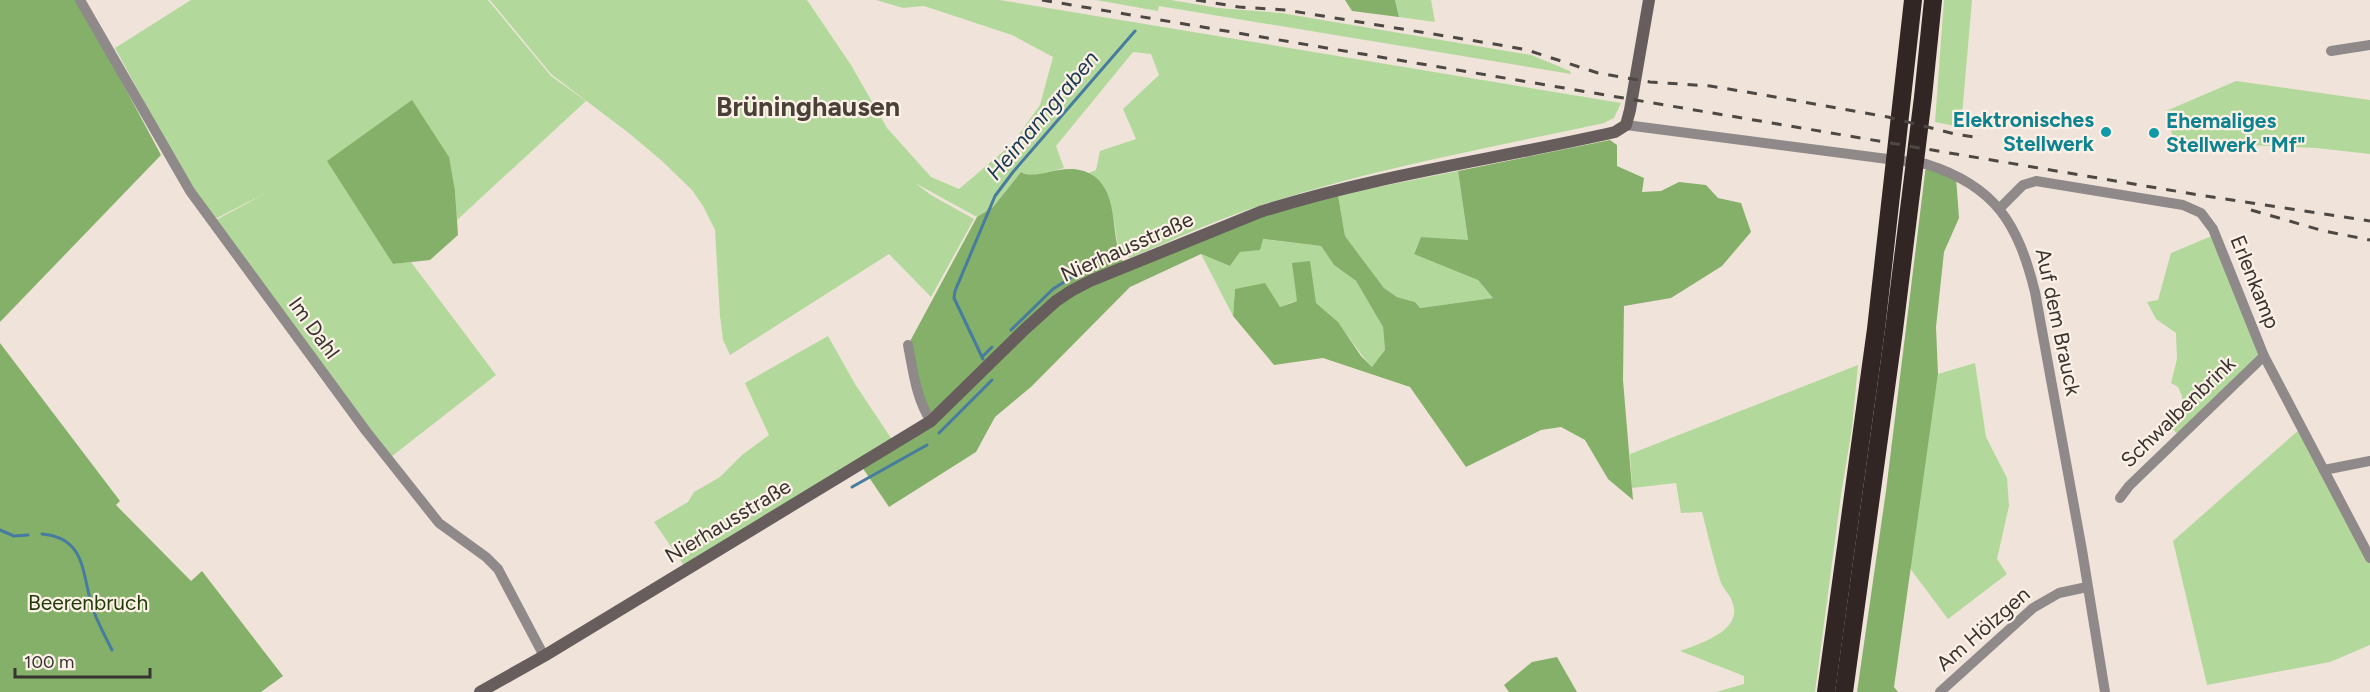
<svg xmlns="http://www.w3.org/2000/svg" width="2370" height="692" font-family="Figtree,sans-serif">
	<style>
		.green { fill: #b2d99b }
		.forest { fill: #85b069 }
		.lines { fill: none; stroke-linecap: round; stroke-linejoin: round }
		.stream { stroke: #477b9f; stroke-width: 3 }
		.street { stroke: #908989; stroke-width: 10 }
		.secondary { stroke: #675d5d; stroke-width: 12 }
		.highway { stroke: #322625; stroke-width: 18 }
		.rail { stroke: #4d4843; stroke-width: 3; stroke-dasharray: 10 10; stroke-linecap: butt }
		.culture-dot { fill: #0f9aa8; stroke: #fdf1e7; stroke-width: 2 }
		.labels { text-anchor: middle; stroke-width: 4.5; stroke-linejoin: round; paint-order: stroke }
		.culture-label { font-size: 21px; font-weight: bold; fill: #0d838f; stroke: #fdf1e7; text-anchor: end }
		.street-label { font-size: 21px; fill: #37332f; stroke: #fdf1e7 }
		.park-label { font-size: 21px; fill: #1f3a07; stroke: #fdf1e7 }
		.water-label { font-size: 22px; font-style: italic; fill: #183950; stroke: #fdf1e7 }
		.district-label { font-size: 27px; font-weight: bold; fill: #494038; stroke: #fdf1e7 }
	</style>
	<rect width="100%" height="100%" fill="#f0e4da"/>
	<g class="green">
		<polygon points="191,0 488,0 551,76 586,101 457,220 455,191 328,161 393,264 411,262 496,375 391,457 216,220 268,192 215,219 179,166 115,48"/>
		<path d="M490,0H807L851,65L887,128L931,177L959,189L1012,144L1040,105L1053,57L1012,35L924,6L903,8L876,0H1000L1621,103L1614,118L1604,123C1488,148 1365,170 1253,208C1211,222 1171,241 1130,258L1119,252C1114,223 1114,193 1089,173L1096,170L1100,151L1136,139L1123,109L1159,75L1151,54L1133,52L1056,146L1064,168L1034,176L1021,172L993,207L977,217L915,183L931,195L974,219L931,297L889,254L730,355L723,340L720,316L715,230L703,206L692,190L662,161L630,134L551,74Z"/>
		<polygon points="1096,0 1171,0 1218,8 1281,13 1531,55 1570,71 1571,74 1159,6 1158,11"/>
		<polygon points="1395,0 1431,0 1435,22 1399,17"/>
		<polygon points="1944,0 1972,0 1961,127 1935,122"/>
		<polygon points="2236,81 2370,100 2370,154 2316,148 2174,142 2166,111"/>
		<polygon points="1458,171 1468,241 1421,237 1414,253 1478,280 1493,298 1420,308 1415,302 1397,297 1384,288 1345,236 1338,195"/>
		<polygon points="2214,235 2263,356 2180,436 2168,425 2182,412 2182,396 2178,387 2171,383 2177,359 2176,333 2156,319 2147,302 2158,300 2171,253"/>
		<path d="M1262,239L1321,246L1334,265L1356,281L1383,327L1385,350L1373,368C1352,347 1331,299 1298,301C1292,301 1286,305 1280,307L1235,289L1233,316L1201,254L1230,266L1240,252Z"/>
		<polygon points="828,336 855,384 895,444 809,495 690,574 654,522 688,502 694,492 720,477 742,455 769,435 745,383"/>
		<polygon points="1975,363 1986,437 2007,478 2009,506 1997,559 2007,574 1948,619 1909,567 1938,374"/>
		<path d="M1858,365L1852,428L1841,495L1815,692H1716L1744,684V676L1680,651C1699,644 1742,631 1733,604C1731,595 1722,588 1720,580C1713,558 1708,535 1702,512L1681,513L1676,483L1632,488L1630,454Z"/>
		<polygon points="2300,429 2370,561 2370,645 2330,662 2207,685 2173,541"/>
	</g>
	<g class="forest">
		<polygon points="0,0 78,0 161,155 0,322"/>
		<polygon points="1345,0 1395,0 1399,17 1352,11"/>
		<polygon points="412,100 449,157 455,191 458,235 430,260 393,264 327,161"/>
		<path d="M1610,140L1617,145V166L1644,178L1642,192L1661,191L1679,182L1706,185L1718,198L1741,203L1751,232L1722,266L1671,298L1624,306L1623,380L1633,500L1608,479L1585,440L1561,427L1541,430L1466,467L1410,387L1323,358L1274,365L1233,316L1235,289L1265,283L1280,307L1297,301L1292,263L1310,261L1316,303L1338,322L1361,356L1372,367L1385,350L1383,327L1356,281L1334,265L1321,246L1263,239L1260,250L1240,252L1230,266L1201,254L1130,287L1032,386L995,417L976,452L889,507L860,464L930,421L908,345L977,217L993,207L1021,172C1037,181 1059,163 1084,171C1118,183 1111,225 1119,252C1121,258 1124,264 1126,270L1283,208L1338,195L1345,236L1384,288L1397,297L1415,302L1420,308L1493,298L1478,280L1414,254L1421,237L1468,240L1458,171Z"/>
		<polygon points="1926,165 1956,177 1959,218 1944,252 1936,327 1938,374 1894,687 1898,692 1857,692 1886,491"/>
		<polygon points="0,343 120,501 116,505 191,581 202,571 283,676 261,692 0,692"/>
		<polygon points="1557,657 1577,692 1509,692 1504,685 1532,662"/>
	</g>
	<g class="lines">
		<g class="stream">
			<polyline points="1011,330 1053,289 1086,268"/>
			<polyline points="982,357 992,347"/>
			<polyline points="983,359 954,298 955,291 995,196 1013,172 1135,31"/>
			<polyline points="939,433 992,380"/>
			<polyline points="852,487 927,445"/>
			<polyline points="0,530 14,536 28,535"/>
			<path d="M42,534C89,538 81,578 94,612C99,625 106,638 112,650"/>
		</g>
		<g class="street">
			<polyline points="80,0 190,191 366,431 439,523 486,557 498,569 544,656"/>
			<polyline points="2331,51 2370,45"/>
			<path d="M1626,125L1926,164C1996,186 2018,224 2035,292L2082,550L2105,692"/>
			<polyline points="2000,208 2023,185 2036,181 2183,205 2201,213 2213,229 2264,356 2370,558"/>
			<path d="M908,345C913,370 916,399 931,421"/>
			<polyline points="2324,470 2370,461"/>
			<polyline points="2120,498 2129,486 2264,356"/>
			<polyline points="1940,692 2033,608 2059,593 2087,587"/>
		</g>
		<path class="secondary" d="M480,692L544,656L931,421L1025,329L1056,301L1071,291L1090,281L1260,212C1376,175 1497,159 1615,132L1626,125L1630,110L1649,0"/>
		<g class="highway">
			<polyline points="1826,692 1876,329 1913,0"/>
			<polyline points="1844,692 1894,330 1923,97 1933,0"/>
		</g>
		<g class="rail">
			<polyline points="1042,0 2193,194 2370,221"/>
			<polyline points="1196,0 1239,7 1286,10 1500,45 1527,50 1598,73 1650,82 1710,86 1747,92 1888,117 1955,134 1981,138"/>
			<polyline points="2251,210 2324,231 2370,240"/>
		</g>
	</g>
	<g class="culture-dot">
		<circle cx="2106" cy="132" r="6"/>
		<circle cx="2154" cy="133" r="6"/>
	</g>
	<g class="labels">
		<g class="culture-label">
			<text x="2094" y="127">Elektronisches<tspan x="2094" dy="24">Stellwerk</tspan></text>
			<text x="2166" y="128" text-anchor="start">Ehemaliges<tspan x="2166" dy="24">Stellwerk "Mf"</tspan></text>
		</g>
		<g class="street-label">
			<text transform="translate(1127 247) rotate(-24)" y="7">Nierhausstraße</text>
			<text transform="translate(2255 282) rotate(68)" y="7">Erlenkamp</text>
			<text transform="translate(2058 322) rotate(78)" y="7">Auf dem Brauck</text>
			<text transform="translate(314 328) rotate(54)" y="7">Im Dahl</text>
			<text transform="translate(2178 412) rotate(-44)" y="7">Schwalbenbrink</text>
			<text transform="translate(728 521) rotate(-31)" y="7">Nierhausstraße</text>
			<text transform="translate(1983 629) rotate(-41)" y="7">Am Hölzgen</text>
		</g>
		<g class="park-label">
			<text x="88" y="610">Beerenbruch</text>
		</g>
		<g class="water-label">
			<text transform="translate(1042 115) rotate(-50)" y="8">Heimanngraben</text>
		</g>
		<g class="district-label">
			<text x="808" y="116">Brüninghausen</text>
		</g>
	</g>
	<path d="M15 668v9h135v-9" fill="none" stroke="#37332f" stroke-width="3"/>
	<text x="24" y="668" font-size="18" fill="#37332f" stroke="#fdf1e7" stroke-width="4.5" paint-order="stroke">100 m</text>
</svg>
